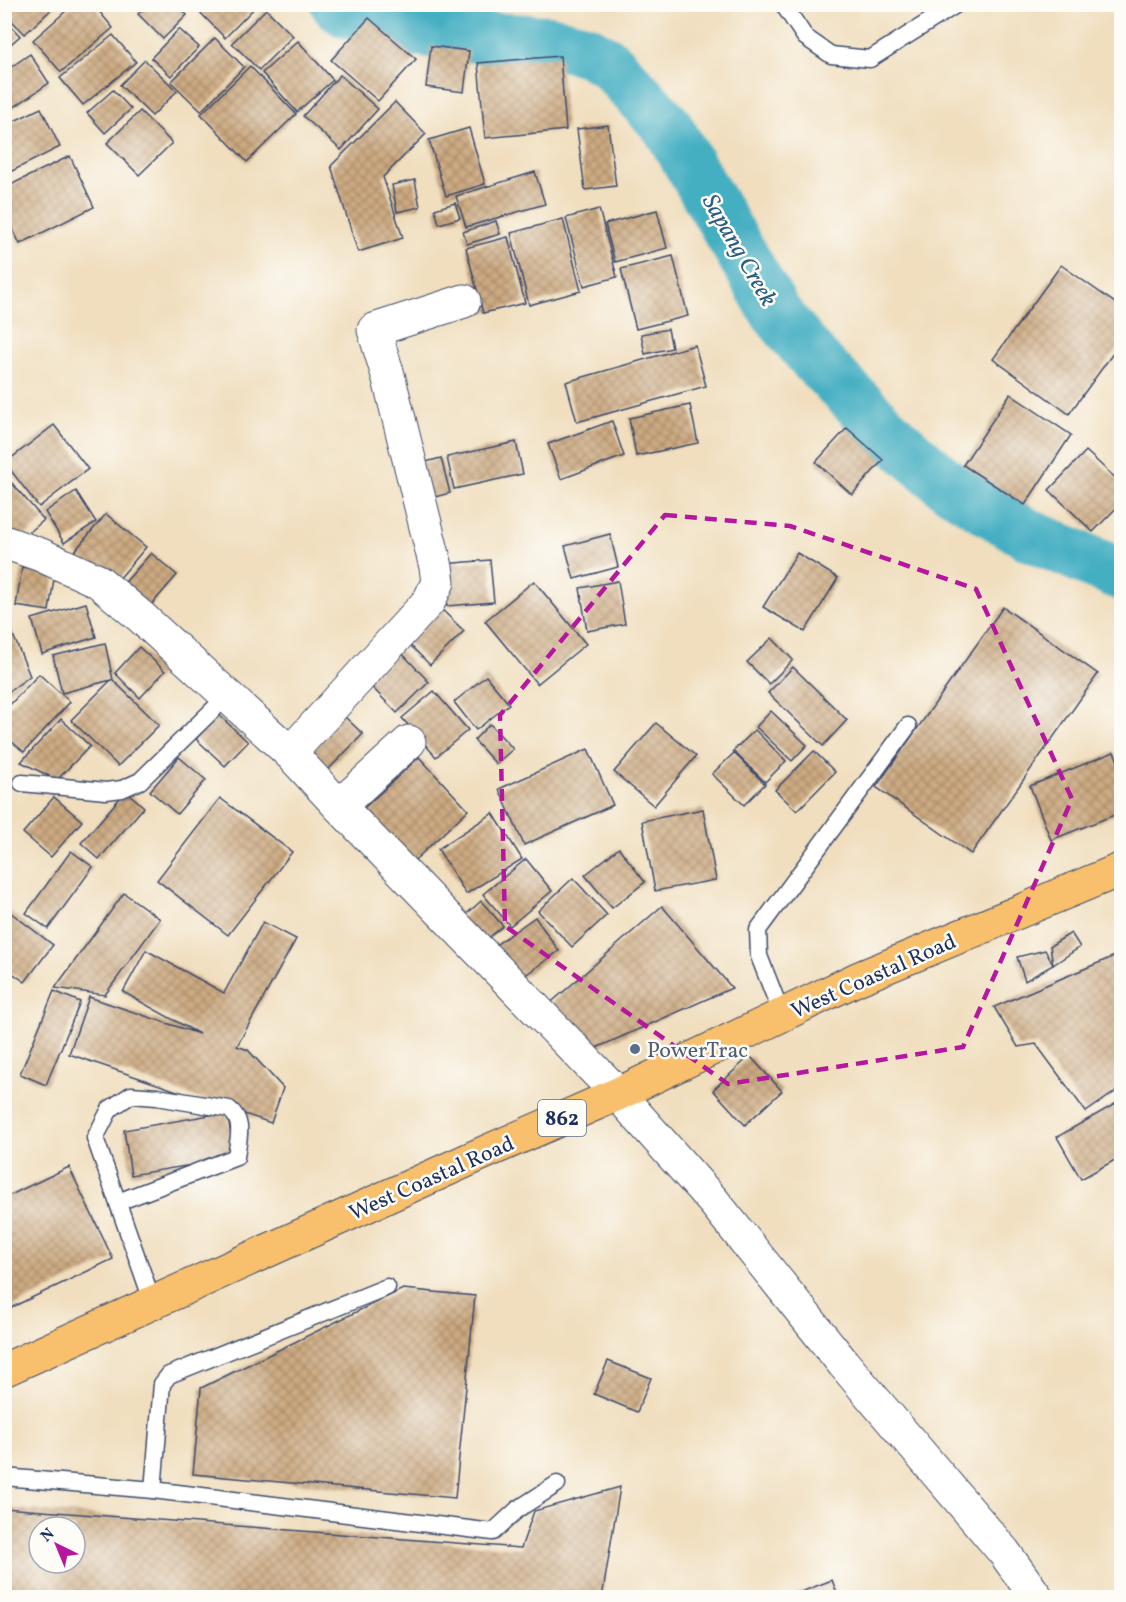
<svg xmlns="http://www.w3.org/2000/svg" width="1126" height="1602" font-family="Vollkorn,serif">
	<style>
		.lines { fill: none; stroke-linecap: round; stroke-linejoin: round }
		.river { stroke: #44afc2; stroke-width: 52 }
		.building { fill: url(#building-cross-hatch); fill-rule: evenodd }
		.service-casing { stroke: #3b496c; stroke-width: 19 }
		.minor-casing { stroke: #3b496c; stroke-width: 35 }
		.tertiary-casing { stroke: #3b496c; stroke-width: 35 }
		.primary-casing { stroke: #3b496c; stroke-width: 35 }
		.service { stroke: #fff; stroke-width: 16 }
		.minor { stroke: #fff; stroke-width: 33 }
		.tertiary { stroke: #fff; stroke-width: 33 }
		.primary { stroke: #f8bf6c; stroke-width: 33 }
		.marked { fill: none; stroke: #b5179e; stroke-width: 4.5; stroke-dasharray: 12 8; stroke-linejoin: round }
		.service-dot { fill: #5c6f8a; stroke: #fdfcf7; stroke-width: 2 }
		.labels { text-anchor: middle; stroke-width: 5; stroke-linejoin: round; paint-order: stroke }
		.shield { fill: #fdfcf7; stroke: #5f6c8c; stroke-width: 1.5 }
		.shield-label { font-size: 21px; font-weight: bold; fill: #1b2f5e }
		.street-label { font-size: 22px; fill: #1b2f5e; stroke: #fdfcf7 }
		.service-label { font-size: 22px; fill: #4e5e75; stroke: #fdfcf7; text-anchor: start }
		.water-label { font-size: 24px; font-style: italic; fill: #295c81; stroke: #fdfcf7 }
	</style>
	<defs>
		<pattern id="building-cross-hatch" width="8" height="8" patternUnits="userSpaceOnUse" patternTransform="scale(1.5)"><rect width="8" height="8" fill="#cdaa81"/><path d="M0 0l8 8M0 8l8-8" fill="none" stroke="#a68b6d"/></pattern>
	</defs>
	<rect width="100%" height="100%" fill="#fdfcf7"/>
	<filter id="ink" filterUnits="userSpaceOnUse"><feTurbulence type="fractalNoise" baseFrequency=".0167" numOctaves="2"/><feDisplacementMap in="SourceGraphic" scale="12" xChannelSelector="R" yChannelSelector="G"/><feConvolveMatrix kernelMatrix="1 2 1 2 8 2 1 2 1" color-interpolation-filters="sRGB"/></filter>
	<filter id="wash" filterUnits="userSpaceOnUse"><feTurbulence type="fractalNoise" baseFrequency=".008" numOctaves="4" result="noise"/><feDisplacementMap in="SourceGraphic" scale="24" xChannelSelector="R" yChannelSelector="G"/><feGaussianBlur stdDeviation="1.35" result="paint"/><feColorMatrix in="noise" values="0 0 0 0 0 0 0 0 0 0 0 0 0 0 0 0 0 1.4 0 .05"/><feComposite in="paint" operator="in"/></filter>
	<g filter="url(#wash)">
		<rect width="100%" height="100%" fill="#f0debe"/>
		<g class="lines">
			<polyline class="river" points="336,4 346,12 421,31 484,38 549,41 588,51 609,63 667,126 776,313 816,361 893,438 949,486 1029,535 1122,575"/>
		</g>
		<g id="blocks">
			<g class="building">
				<polygon points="4,4 53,4 55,6 25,34 4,13"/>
				<polygon points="74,4 93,4 113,28 61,72 33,40"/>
				<polygon points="148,4 177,4 187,15 163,39 138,14"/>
				<polygon points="192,4 258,4 225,38"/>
				<polygon points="266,9 293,36 259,70 232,43"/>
				<polygon points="369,18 416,59 378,101 331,60"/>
				<polygon points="4,19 20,36 4,50"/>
				<polygon points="179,29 199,47 171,76 151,58"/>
				<polygon points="113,35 136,62 83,105 60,78"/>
				<polygon points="215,38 244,67 201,111 171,82"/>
				<polygon points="298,41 333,80 297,112 262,73"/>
				<polygon points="431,46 469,51 464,92 426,87"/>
				<polygon points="30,54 49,83 4,114 4,72"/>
				<polygon points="560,56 566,130 485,138 478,63"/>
				<polygon points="145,60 177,91 152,116 120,85"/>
				<polygon points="250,66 296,114 247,162 201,114"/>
				<polygon points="340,75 378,109 341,150 303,116"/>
				<polygon points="113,90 131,109 105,133 87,113"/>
				<polygon points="395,102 426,134 383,177 403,238 358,252 331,166"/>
				<polygon points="41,108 60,147 8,173 4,166 4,126"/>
				<polygon points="140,111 172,143 139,175 107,143"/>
				<polygon points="608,125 616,186 585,190 577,129"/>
				<polygon points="469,128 485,184 446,196 429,140"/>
				<polygon points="70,156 94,207 20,244 4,211 4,188"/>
				<polygon points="535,172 545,204 466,227 456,196"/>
				<polygon points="415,180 420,207 397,212 392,185"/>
				<polygon points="455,203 460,218 439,224 435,209"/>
				<polygon points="599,209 617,277 584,286 566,218"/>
				<polygon points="657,210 667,248 615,262 605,224"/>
				<polygon points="563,219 581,291 529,305 511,233"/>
				<polygon points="496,221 500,234 467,244 463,232"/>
				<polygon points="508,237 525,303 483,313 466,248"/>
				<polygon points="673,256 688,316 636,329 621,269"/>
				<polygon points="1061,265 1122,308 1122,341 1069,414 993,359"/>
				<polygon points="668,329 672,348 645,354 641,334"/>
				<polygon points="695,345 706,386 577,422 566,382"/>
				<polygon points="1010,394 1071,435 1025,505 963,465"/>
				<polygon points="690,405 698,443 636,456 629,418"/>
				<polygon points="612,421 624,456 561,479 548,444"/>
				<polygon points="54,425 88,469 39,507 5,463"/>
				<polygon points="847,428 883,460 852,495 816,462"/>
				<polygon points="516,442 523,474 454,489 447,457"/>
				<polygon points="1086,451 1122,484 1122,502 1093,532 1049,490"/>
				<polygon points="441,458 450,493 427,499 418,464"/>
				<polygon points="4,474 44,520 18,542 4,526"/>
				<polygon points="76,491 96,522 64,543 45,512"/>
				<polygon points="106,514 146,547 114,585 74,552"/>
				<polygon points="610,534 618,567 574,579 565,546"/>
				<polygon points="151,553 177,575 147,610 120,588"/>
				<polygon points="797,553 838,578 805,632 763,607"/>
				<polygon points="490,560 494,602 447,606 443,564"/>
				<polygon points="22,567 55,572 49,611 16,606"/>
				<polygon points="534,581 586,644 537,684 485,621"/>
				<polygon points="618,581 625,624 587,631 580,588"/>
				<polygon points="86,603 96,637 42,654 32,619"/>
				<polygon points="435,603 464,631 430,665 402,637"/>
				<polygon points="1003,607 1098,674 971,854 876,787"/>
				<polygon points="11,630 30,676 4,695 4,633"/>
				<polygon points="772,638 793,660 769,684 747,662"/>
				<polygon points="105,643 113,680 159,725 118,766 71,720 111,680 62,693 53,656"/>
				<polygon points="139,647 165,671 140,698 115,673"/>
				<polygon points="398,649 429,682 397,713 365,680"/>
				<polygon points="793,667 847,720 823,746 768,693"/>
				<polygon points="39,674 70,702 24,752 4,735 4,711"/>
				<polygon points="486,676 509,704 476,730 454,702"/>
				<polygon points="434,691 468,730 436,757 402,718"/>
				<polygon points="327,700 363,734 323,775 287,741"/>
				<polygon points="771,711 807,745 792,761 756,727"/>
				<polygon points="219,715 248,742 225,766 196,739"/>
				<polygon points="61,719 90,746 57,780 21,762"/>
				<polygon points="656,723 696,756 654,806 614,772"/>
				<polygon points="490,724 513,749 496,764 474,740"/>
				<polygon points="755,730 786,761 765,782 733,751"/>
				<polygon points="588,749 613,805 524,845 499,789"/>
				<polygon points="814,751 835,772 797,811 775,790"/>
				<polygon points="1114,752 1122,770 1122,812 1051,840 1030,786"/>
				<polygon points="734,753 765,784 744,805 712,774"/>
				<polygon points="179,757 206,780 177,814 150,791"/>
				<polygon points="419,757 468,810 414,861 364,808"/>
				<polygon points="126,791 144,807 99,859 81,843"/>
				<polygon points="54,797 82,821 51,857 23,833"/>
				<polygon points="220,798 292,852 228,935 157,880"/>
				<polygon points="703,809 716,880 655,891 642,821"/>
				<polygon points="493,813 522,859 466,894 438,849"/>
				<polygon points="619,848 645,882 612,908 585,875"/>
				<polygon points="71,851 93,867 48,929 26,913"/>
				<polygon points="526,859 552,891 510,926 483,894"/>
				<polygon points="573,878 607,915 572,947 538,911"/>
				<polygon points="124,893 160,919 105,995 55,988"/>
				<polygon points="481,901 503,926 481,944 460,920"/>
				<polygon points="662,906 732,988 587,1052 547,1006"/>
				<polygon points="6,909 53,945 25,982 4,967"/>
				<polygon points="535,917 559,951 514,983 490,949"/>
				<polygon points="263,922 296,939 237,1046 248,1050 283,1088 271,1123 69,1054 89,997 199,1034 123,992 146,950 224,993"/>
				<polygon points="1071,933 1080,947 1053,965 1050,946"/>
				<polygon points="1045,950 1053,965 1025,981 1017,957"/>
				<polygon points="1122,953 1122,1087 1086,1112 1036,1044 1018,1047 994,1007"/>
				<polygon points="54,991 80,1002 46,1085 20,1074"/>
				<polygon points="750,1056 782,1091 745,1125 713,1090"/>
				<polygon points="1122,1100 1122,1156 1081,1179 1057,1137"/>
				<polygon points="227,1112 235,1158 131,1175 124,1130"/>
				<polygon points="69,1167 113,1259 4,1311 4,1198"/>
				<polygon points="403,1289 475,1296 455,1498 193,1474 201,1388"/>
				<polygon points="608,1361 651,1378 637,1412 594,1394"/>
				<path d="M620,1487L602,1598H4V1508L521,1548L534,1511ZM39,1527H75V1563H39Z"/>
				<polygon points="832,1580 839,1598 795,1598 793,1595"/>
			</g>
		</g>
	</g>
	<g filter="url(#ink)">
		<use href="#blocks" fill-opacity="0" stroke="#3b496c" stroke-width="1.5"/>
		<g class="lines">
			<defs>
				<g id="service">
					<polyline points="783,4 805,37 831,55 870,59 957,4"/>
					<polyline points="22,783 106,791 122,789 140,781 227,696"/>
					<polyline points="782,1015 759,956 758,930 908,726"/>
					<path d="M118,1202L236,1157C238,1139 245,1121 229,1109L157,1097L131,1095L110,1109L95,1138L153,1303"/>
					<polyline points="4,1477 153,1490 493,1532 518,1509 557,1484"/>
					<polyline points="153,1490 162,1384 169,1375 387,1287"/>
				</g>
				<g id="minor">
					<polyline points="4,542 41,555 98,581 141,617 290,753 339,806 618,1094"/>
					<polyline points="290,753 429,601 438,582 436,567 388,375 374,330 464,301"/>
					<polyline points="339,806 409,742"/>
				</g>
				<polyline id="tertiary" points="618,1094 714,1202 843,1363 1004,1552 1037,1598"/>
				<polyline id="primary" points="4,1370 479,1155 618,1094 857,979 1122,869"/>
			</defs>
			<use href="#service" class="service-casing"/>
			<use href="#minor" class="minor-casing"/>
			<use href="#tertiary" class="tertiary-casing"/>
			<use href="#primary" class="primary-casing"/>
			<use href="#service" class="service"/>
			<use href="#minor" class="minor"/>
			<use href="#tertiary" class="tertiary"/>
			<use href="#primary" class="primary"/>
		</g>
	</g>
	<path class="marked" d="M665,515L790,526L976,589L1072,799L963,1047L728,1084L505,926L500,715Z"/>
	<circle class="service-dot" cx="635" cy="1049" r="6"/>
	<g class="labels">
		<rect class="shield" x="538" y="1100" width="48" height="36" rx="4.5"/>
		<g class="shield-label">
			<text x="562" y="1125">862</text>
		</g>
		<g class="street-label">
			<text transform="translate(873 975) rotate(-24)" y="8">West Coastal Road</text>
			<text transform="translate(431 1177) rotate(-24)" y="8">West Coastal Road</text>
		</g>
		<g class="service-label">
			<text x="647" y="1057">PowerTrac</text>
		</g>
		<g class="water-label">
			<text transform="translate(740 250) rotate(60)" y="8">Sapang Creek</text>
		</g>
	</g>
	<rect width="1126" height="1602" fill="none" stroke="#fdfcf7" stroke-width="24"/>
	<g transform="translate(57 1545) rotate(317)"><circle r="28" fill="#fdfcf7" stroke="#a3aaba" stroke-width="1.5"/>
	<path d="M0-4.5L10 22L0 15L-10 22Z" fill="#b5179e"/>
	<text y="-9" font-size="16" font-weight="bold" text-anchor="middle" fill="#1b2f5e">N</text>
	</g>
</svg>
